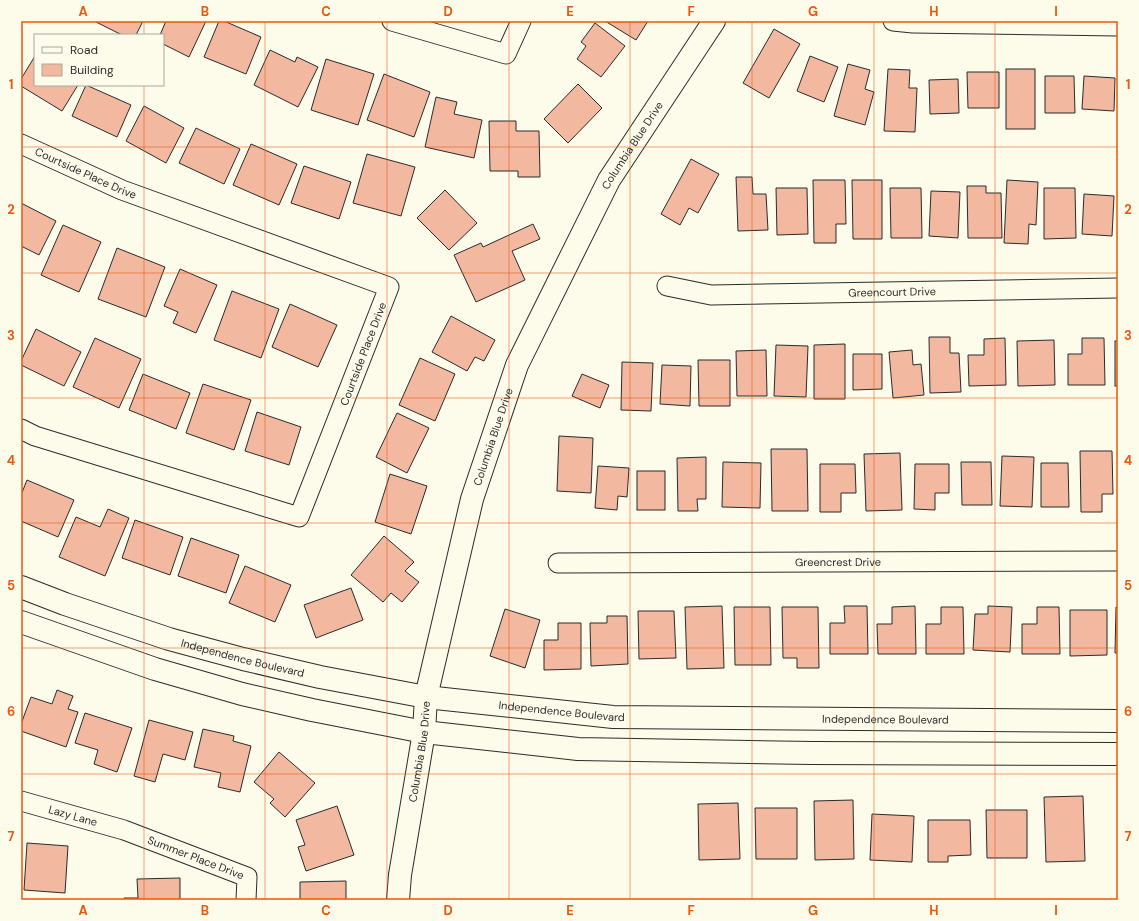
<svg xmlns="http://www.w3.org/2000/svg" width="1139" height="921" font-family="'DM Sans',sans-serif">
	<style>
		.building { fill: #f2b8a0; stroke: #2b2b2b }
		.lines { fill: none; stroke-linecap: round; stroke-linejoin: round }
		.street-casing { stroke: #2b2b2b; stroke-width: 21 }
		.secondary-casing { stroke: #2b2b2b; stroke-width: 24 }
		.street { stroke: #fdfbea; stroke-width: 19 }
		.secondary { stroke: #fdfbea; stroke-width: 22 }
		.grid { fill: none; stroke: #e8590c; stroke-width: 1; stroke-opacity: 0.55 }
		.labels { text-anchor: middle; stroke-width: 3; stroke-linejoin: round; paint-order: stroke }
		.street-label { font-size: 11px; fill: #2b2b2b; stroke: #fdfbea }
		.neatline { fill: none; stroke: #e8590c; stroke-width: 1.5 }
		.grid-label { font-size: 13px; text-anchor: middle; font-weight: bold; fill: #e8590c }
	</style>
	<rect width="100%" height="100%" fill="#fdfbea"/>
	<g class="building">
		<polygon points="94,21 143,21 136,35 122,35"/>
		<polygon points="166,21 206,21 189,57 163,44 163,35 160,35"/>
		<polygon points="219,21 224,21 261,37 246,74 204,57"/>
		<polygon points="605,21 648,21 636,40"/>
		<polygon points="595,23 625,46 601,77 577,59 586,46 581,42"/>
		<polygon points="774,29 800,44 769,98 743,83"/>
		<polygon points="270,50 295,62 297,57 318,67 298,107 254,85"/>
		<polygon points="35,56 35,85 78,85 62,111 21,86 21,79"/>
		<polygon points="810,56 838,67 824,102 797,91"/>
		<polygon points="326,59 374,74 358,125 311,110"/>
		<polygon points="848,64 870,70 865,89 874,92 865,125 834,116"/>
		<polygon points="888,69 910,70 909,88 917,88 915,132 884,131"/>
		<rect x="1006" y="69" width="29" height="60"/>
		<polygon points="967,72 999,72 999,108 968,108"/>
		<polygon points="384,74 430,92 414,137 367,120"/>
		<polygon points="1045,76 1074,76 1075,113 1045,113"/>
		<polygon points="1084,76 1115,78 1114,111 1082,109"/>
		<polygon points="958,79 959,113 930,114 929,80"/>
		<polygon points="578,84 602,108 568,143 544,119"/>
		<polygon points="86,85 131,105 117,137 72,116"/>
		<polygon points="436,97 457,102 454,114 482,120 474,158 425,147"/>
		<polygon points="144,106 184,128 166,163 126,141"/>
		<polygon points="489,121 516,121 516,131 539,131 540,177 518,177 518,171 490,171"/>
		<polygon points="196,128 240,149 224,184 179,163"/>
		<polygon points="251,144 297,164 279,205 233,185"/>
		<polygon points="367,154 415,167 401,216 353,203"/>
		<polygon points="691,159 719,174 698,213 689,208 680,225 661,214"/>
		<polygon points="304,166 351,182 339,219 291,203"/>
		<polygon points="736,177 752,177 753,194 766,194 768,230 738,231"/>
		<polygon points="813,180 845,180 846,224 836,224 836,243 814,243"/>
		<polygon points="852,180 882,180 882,239 853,239"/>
		<polygon points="1007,180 1038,182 1036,225 1029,224 1028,244 1004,243"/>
		<polygon points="967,186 986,186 986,193 1001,193 1002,238 968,238"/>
		<polygon points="776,188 807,188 808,234 777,235"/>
		<polygon points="890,188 921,188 922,238 891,238"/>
		<polygon points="1044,188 1075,188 1076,238 1044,239"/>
		<polygon points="445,190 477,223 449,250 417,218"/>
		<polygon points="931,191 960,192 958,238 929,236"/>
		<polygon points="1084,194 1114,196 1112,236 1082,234"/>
		<polygon points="21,203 56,221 39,255 21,246"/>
		<polygon points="533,224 540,239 512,251 525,280 476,302 454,255 481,243 483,247"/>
		<polygon points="63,225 101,242 79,292 41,275"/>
		<polygon points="117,248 165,267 146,317 98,299"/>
		<polygon points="180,269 217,285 196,333 173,323 178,312 164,306"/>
		<polygon points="232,291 279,309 261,358 214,340"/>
		<polygon points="290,304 337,325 318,367 272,347"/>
		<polygon points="451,316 495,340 484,361 475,357 467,371 432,352"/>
		<polygon points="36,329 81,352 64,386 21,365 21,361"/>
		<polygon points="929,337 950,337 950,353 959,353 961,392 930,393"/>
		<polygon points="95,338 141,359 119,408 73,387"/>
		<polygon points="1005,338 1006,385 969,386 968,355 984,355 984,339"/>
		<polygon points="1082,338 1104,338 1105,385 1068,385 1068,354 1082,354"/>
		<polygon points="1054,340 1055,385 1018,386 1017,341"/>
		<rect x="1115" y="341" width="3" height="45"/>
		<polygon points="845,344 845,399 814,399 814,345"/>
		<polygon points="776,345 808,346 806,397 774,396"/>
		<polygon points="766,350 767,396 737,396 736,351"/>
		<polygon points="912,350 913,365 921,364 924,395 893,398 889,352"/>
		<polygon points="853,354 882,354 882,389 853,390"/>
		<polygon points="420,358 455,374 435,421 399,405"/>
		<polygon points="698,360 730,360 730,406 699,406"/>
		<polygon points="622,362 653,363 651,411 621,410"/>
		<polygon points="662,365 691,366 690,406 660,404"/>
		<polygon points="143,374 190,393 176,429 129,410"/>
		<polygon points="582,374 609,385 600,408 572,396"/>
		<polygon points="203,384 251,400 234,450 186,433"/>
		<polygon points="257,412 301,427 289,465 245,451"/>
		<polygon points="397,413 429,428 407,473 376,457"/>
		<polygon points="559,436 593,438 591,493 557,491"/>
		<polygon points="771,449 807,449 808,511 772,511"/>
		<polygon points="1080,451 1112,451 1113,494 1102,494 1102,512 1081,512"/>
		<polygon points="900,453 902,510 866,511 864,454"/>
		<polygon points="1002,456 1034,457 1032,507 1000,506"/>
		<polygon points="706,457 706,499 697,499 698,511 678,511 677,458"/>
		<polygon points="723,462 761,463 760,508 722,507"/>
		<polygon points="961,462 991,462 992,505 962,505"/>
		<polygon points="1041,463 1068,463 1069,507 1041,507"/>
		<polygon points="820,464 855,464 856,493 841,493 841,512 820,512"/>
		<polygon points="915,464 949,464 949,493 935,493 935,510 914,509"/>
		<polygon points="598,466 629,468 627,497 618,496 617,510 595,508"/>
		<rect x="637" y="471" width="28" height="39"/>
		<polygon points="390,474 427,486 411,534 375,522"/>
		<polygon points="27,480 74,500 58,537 21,521 21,495"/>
		<polygon points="108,509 129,518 105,576 59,557 76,517 100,527"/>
		<polygon points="135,520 183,537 170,575 122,558"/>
		<polygon points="384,536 414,562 405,571 419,582 402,602 391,593 383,602 351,575"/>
		<polygon points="191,538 239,555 226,593 178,576"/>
		<polygon points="245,566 291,585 275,622 229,603"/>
		<polygon points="351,588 363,620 316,638 304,605"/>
		<polygon points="722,606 724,668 687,669 685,607"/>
		<polygon points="844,606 867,606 868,654 830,654 830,623 845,623"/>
		<polygon points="915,606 916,654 878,654 877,624 892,624 892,607"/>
		<polygon points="988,606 1012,607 1010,652 973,650 975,614 988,614"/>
		<polygon points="734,607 770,607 771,665 735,665"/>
		<polygon points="782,607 818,607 819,668 797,668 797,658 783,658"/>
		<polygon points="941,607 963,607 964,654 926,654 926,624 941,624"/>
		<polygon points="1037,607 1059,607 1060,654 1022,654 1022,624 1037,624"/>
		<polygon points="1116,607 1118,607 1118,653 1115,653"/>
		<polygon points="505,609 540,620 525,668 490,656"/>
		<polygon points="1070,610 1107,610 1107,655 1070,656"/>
		<polygon points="638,611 674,611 676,658 639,659"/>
		<polygon points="607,616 627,616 628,664 591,666 590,623 607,623"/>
		<polygon points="558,623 581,623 581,669 544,670 544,640 558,640"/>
		<polygon points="57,690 73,696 68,709 78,712 66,747 21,731 21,724 31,697 52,704"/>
		<polygon points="85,713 132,728 117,772 94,764 98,750 75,743"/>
		<polygon points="149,720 193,732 185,760 163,754 155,782 134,776"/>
		<polygon points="203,729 234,736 233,741 251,746 240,792 218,787 221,773 194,767"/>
		<polygon points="279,752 315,783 285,817 270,803 274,799 254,782"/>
		<polygon points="1083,796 1085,861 1046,862 1044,797"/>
		<polygon points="853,800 854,859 815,860 814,801"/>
		<polygon points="738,803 740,859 699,860 698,804"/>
		<polygon points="337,806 354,855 306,871 298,847 305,845 296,820"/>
		<polygon points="755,808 797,808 797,859 756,859"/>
		<polygon points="986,810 1027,810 1027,858 987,858"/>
		<polygon points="872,814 914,816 912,862 870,860"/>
		<polygon points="928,820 970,820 971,855 948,856 948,862 928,862"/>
		<polygon points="27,843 68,846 65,893 24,890"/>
		<polygon points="180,878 180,900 124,900 124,898 138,898 137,879"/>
		<polygon points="346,881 346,900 300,900 300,882"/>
	</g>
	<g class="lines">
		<defs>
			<g id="street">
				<polyline points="392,21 506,54 521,21"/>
				<polyline points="893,21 913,23 1118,26"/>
				<path id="s1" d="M21,144L122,190L389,287L299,517L35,436L21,429"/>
				<path id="s2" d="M667,286L711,295L1118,288"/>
				<path id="s3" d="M558,563L1118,561"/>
				<path id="s4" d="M21,801L124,830L247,877L246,900"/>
			</g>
			<g id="secondary">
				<path id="s5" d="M21,587L65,604L169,639L243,659L320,677L426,697L613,717L1118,721"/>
				<polyline points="21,622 155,669 242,694 312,710 424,732 578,749 812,753 1118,754"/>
				<path id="s6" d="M398,900L400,875L424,732L426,697L472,499L517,365L609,180L714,21"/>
			</g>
		</defs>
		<use href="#street" class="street-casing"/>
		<use href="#secondary" class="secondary-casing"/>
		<use href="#street" class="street"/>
		<use href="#secondary" class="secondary"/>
	</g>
	<path class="grid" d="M144,21V35M265,21V900M387,21V900M509,21V900M630,21V900M752,21V900M874,21V900M995,21V900M144,85V900M21,147H1118M21,273H1118M21,398H1118M21,523H1118M21,648H1118M21,774H1118"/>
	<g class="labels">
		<g class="street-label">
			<text dy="4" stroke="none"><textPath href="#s6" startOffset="798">Columbia Blue Drive</textPath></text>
			<text dy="4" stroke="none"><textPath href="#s1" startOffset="71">Courtside Place Drive</textPath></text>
			<text dy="4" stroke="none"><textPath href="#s2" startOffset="226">Greencourt Drive</textPath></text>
			<text transform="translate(363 354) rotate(-69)" y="4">Courtside Place Drive</text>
			<text dy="4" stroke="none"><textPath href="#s6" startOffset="474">Columbia Blue Drive</textPath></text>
			<text dy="4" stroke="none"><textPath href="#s3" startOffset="280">Greencrest Drive</textPath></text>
			<text dy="4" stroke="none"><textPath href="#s5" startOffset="233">Independence Boulevard</textPath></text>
			<text dy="4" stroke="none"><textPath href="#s5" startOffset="557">Independence Boulevard</textPath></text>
			<text dy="4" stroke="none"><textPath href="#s5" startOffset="881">Independence Boulevard</textPath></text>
			<text dy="4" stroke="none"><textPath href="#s6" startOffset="150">Columbia Blue Drive</textPath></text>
			<text dy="4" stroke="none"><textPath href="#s4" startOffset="54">Lazy Lane</textPath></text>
			<text dy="4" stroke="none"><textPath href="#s4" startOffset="184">Summer Place Drive</textPath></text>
		</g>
	</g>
	<rect width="1139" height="921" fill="none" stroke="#fdfbea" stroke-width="44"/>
	<rect x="34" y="34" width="130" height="52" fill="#fdfbea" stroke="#a9a89e"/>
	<rect x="42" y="47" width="20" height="6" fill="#fdfbea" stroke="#a9a89e"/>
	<text x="70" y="54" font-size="12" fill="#2b2b2b">Road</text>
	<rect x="42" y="64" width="20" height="12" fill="#f2b8a0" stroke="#a9a89e"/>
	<text x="70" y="74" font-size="12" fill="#2b2b2b">Building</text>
	<rect x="22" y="22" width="1095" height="877" class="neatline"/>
	<g class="grid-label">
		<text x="83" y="16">A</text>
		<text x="205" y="16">B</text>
		<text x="326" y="16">C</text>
		<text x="448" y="16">D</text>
		<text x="570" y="16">E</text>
		<text x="691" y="16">F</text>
		<text x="813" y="16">G</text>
		<text x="934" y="16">H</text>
		<text x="1056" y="16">I</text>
		<text x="11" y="89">1</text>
		<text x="1128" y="89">1</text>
		<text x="11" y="214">2</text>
		<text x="1128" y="214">2</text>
		<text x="11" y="340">3</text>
		<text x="1128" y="340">3</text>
		<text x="11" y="465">4</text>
		<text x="1128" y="465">4</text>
		<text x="11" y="590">5</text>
		<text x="1128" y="590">5</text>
		<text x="11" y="716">6</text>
		<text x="1128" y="716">6</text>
		<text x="11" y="841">7</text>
		<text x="1128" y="841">7</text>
		<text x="83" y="915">A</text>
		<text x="205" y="915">B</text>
		<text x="326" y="915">C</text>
		<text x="448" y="915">D</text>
		<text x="570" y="915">E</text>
		<text x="691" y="915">F</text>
		<text x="813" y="915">G</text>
		<text x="934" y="915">H</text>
		<text x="1056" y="915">I</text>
	</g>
</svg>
